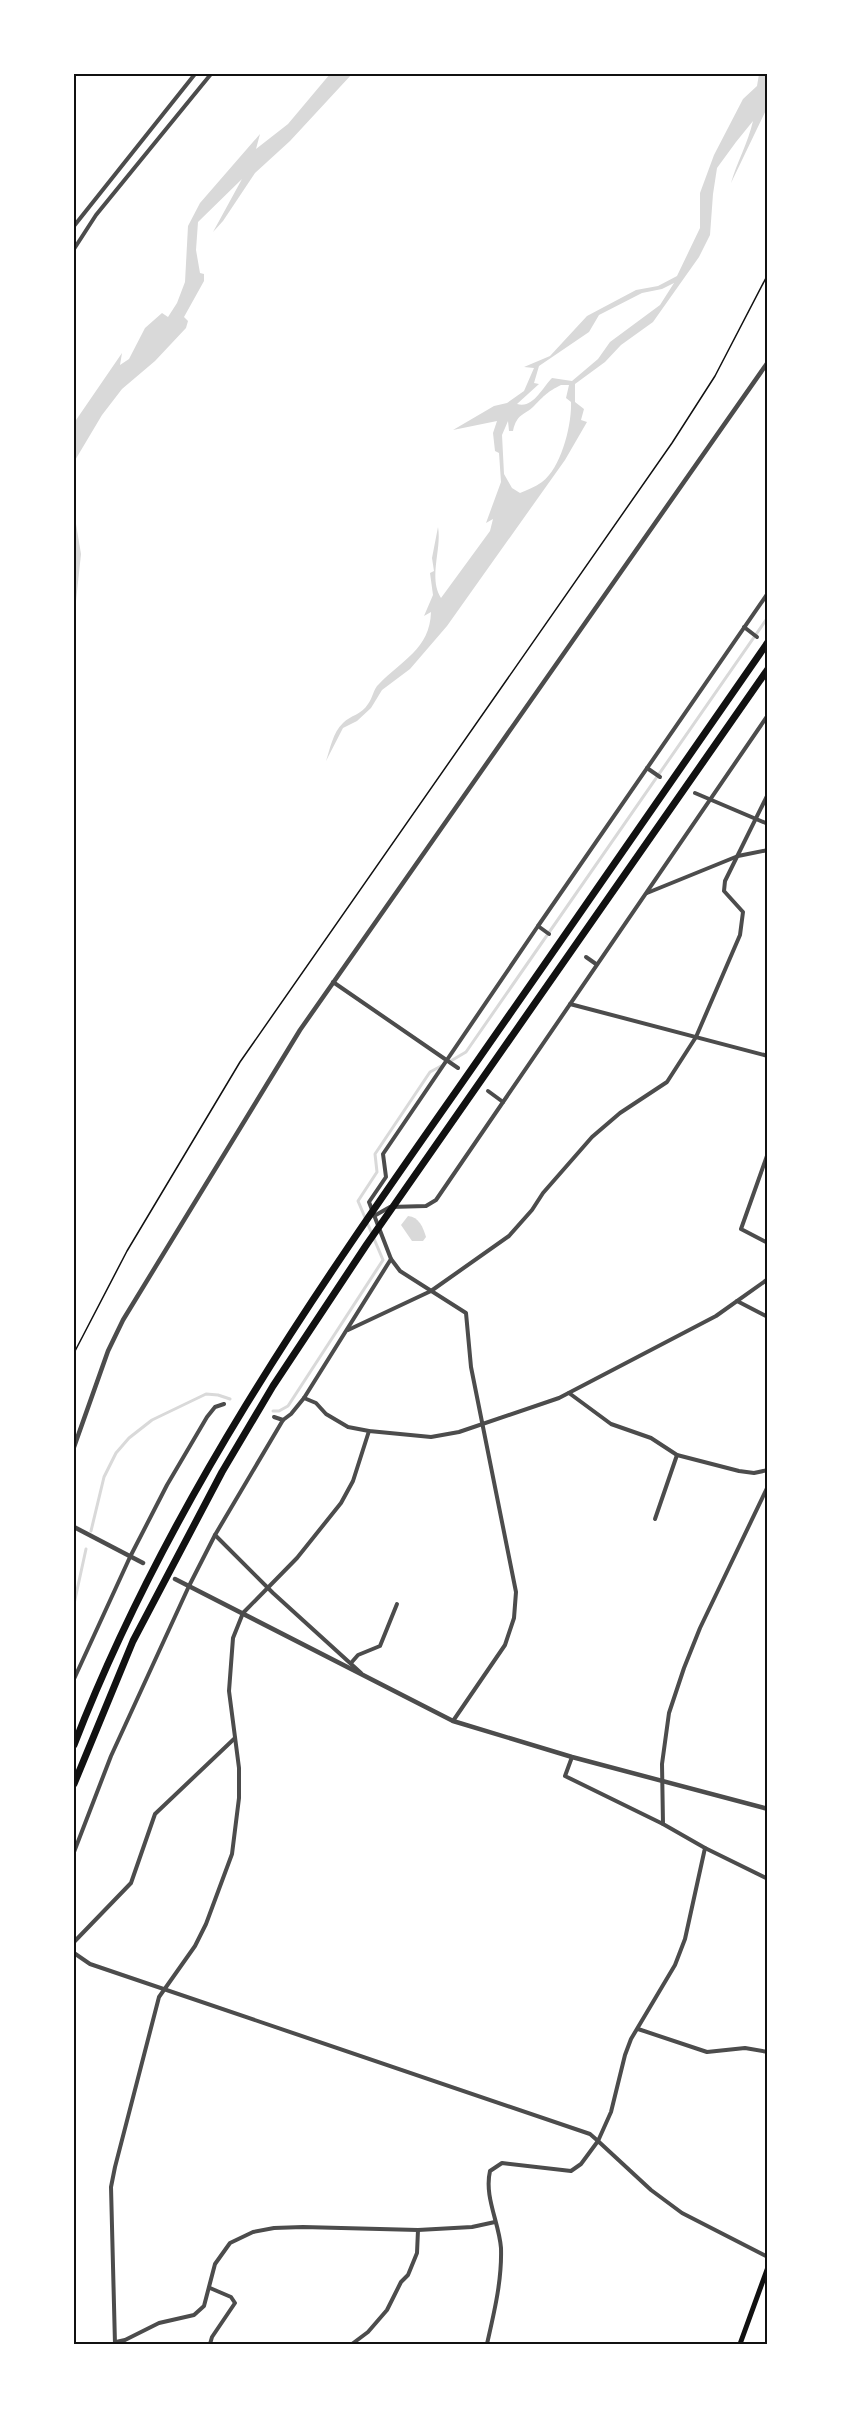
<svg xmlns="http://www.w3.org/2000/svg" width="841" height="2418" font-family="'PT Sans',sans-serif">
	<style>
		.water { fill: #d9d9d9; fill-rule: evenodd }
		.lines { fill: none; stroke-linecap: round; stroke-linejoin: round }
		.stream { stroke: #d9d9d9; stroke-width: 3 }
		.path { stroke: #111; stroke-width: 1.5 }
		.minor { stroke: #4c4c4c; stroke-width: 4 }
		.tertiary { stroke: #4c4c4c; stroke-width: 4.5 }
		.secondary { stroke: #111; stroke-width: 5 }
		.motorway { stroke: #111; stroke-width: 7 }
		.neatline { fill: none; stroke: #111; stroke-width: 2 }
	</style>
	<rect width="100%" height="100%" fill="#fff"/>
	<g class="water">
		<polygon points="330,74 352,74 290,141 255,173 223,221 213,232 242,179 198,222 196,250 200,273 204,274 204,281 184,317 188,321 186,328 155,361 122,389 102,415 74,462 74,423 122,353 120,365 129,359 145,328 162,313 168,317 177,303 185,282 188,226 200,203 260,134 256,149 288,124"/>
		<path d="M759,74H767V108L731,183C737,162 748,143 753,121L736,142L717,168L713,194L710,235L699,257L653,322L621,345L605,362L575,384V402L584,409L581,420L587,422L565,460L447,626L410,669L382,690L371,708L357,721L343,728L326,761C330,749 333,732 343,723C351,715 361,715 368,704C373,698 373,689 379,684C401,661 430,649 431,612L424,616L433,595L430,573L434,571L432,558L438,527C442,549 428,578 441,598L490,531L493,519L486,523L501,482L499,453L495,451L493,433L497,421L453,430L494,406L507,403L524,391L534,368L524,367L550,356L587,316L636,290L658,286L677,276L700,228V193L714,155L743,99L757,86ZM674,283L660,305L610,342L598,359L572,381L552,378C542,388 533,409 517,404L539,384L534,383L539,366L589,332L599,315L642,293L662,289ZM561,385H569L566,398L571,402C572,425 561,468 542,482C535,487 527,490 520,493L512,488L504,474L502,435L508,421L509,431H513C517,413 524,416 534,406C545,395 547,392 561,385Z"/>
		<polygon points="74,522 76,524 81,554 74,620"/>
		<path d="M408,1216C419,1217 423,1227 426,1237L423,1241H412L401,1225Z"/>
	</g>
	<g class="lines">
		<g class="stream">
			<polyline points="449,1062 466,1052 768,617"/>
			<polyline points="273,1411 279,1411 288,1406 383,1260 358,1201 377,1172 375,1154 430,1072 443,1065"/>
			<polyline points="91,1531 104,1477 116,1453 129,1438 152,1420 206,1394 218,1395 230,1399"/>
			<polyline points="74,1604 86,1549"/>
		</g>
		<polyline class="path" points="74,1353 127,1251 240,1062 672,443 715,376 768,274"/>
		<g class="minor">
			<polyline points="74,226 195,74"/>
			<polyline points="74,249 96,215 211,74"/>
			<polyline points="744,627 757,637"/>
			<polyline points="647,768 660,777"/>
			<polyline points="695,793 768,824"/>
			<polyline points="647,893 738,856 768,850"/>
			<polyline points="549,934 538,926 768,593"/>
			<polyline points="586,957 596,964"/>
			<polyline points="333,982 458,1068"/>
			<polyline points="570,1004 768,1056"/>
			<polyline points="488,1091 503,1102"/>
			<polyline points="768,1153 741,1229 768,1243"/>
			<polyline points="374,1216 390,1207 426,1206 436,1200 768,715"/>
			<polyline points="391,1259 400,1271 466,1313 471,1367 516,1592 514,1618 505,1645 453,1721"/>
			<polyline points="737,1301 768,1317"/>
			<polyline points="348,1330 431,1291 509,1236 532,1210 543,1193 592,1137 620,1113 667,1082 696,1037 740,935 743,912 724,891 725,881 768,794"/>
			<polyline points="569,1393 611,1424 651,1438 677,1455 739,1471 754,1473 768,1470"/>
			<polyline points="304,1398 316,1403 326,1414 348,1427 369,1431 431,1437 459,1432 559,1398 716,1316 768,1279"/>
			<polyline points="274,1417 283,1420"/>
			<polyline points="655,1519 677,1455"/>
			<polyline points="215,1535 273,1593 361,1673"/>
			<polyline points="351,1663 358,1655 380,1646 397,1604"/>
			<polyline points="74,1679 130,1557 167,1485 207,1417 215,1407 224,1404"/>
			<polyline points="572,1757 565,1776 663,1824"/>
			<polyline points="705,1848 768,1879"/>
			<polyline points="74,1852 111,1756 189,1586 215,1535 283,1420 291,1414 304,1398 391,1259 369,1202 386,1177 383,1154 538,926"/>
			<polyline points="74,1942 131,1883 155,1814 235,1738"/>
			<polyline points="74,1953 90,1964 590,2134 598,2141 611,2112 625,2055 631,2039 675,1965 685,1939 705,1848 663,1824 662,1764 669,1713 684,1668 700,1628 768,1486"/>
			<polyline points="638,2029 707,2052 745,2048 768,2052"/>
			<polyline points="116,2342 125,2340 159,2323 194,2315 204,2306 215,2264 230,2243 253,2232 274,2228 303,2227 418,2230 472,2227 495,2222"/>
			<polyline points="115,2344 111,2187 115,2167 159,1997 195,1946 206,1924 232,1854 239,1798 239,1768 229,1691 233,1638 243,1613 297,1558 341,1503 353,1481 369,1431"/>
			<polyline points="210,2344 212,2337 235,2303 231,2297 210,2288"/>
			<polyline points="352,2344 368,2332 387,2310 401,2282 408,2275 417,2253 418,2230"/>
			<path d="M487,2344C494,2313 502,2281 501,2248C499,2222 484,2197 490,2171L502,2163L571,2171L581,2164L598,2141L651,2190L682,2213L768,2257"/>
		</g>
		<g class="tertiary">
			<polyline points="74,1447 108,1351 123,1320 300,1030 768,362"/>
			<polyline points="74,1527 143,1563"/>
			<polyline points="175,1579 453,1721 572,1757 768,1809"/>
		</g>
		<polyline class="secondary" points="740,2344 768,2267"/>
		<g class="motorway">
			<path d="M74,1745C166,1507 311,1298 457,1090C561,941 664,792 768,642"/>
			<polyline points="74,1784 133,1641 222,1472 273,1386 367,1244 768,669"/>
		</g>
	</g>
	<rect width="841" height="2418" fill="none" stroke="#ffffff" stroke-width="150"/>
	<rect x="75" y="75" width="691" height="2268" class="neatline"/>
</svg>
